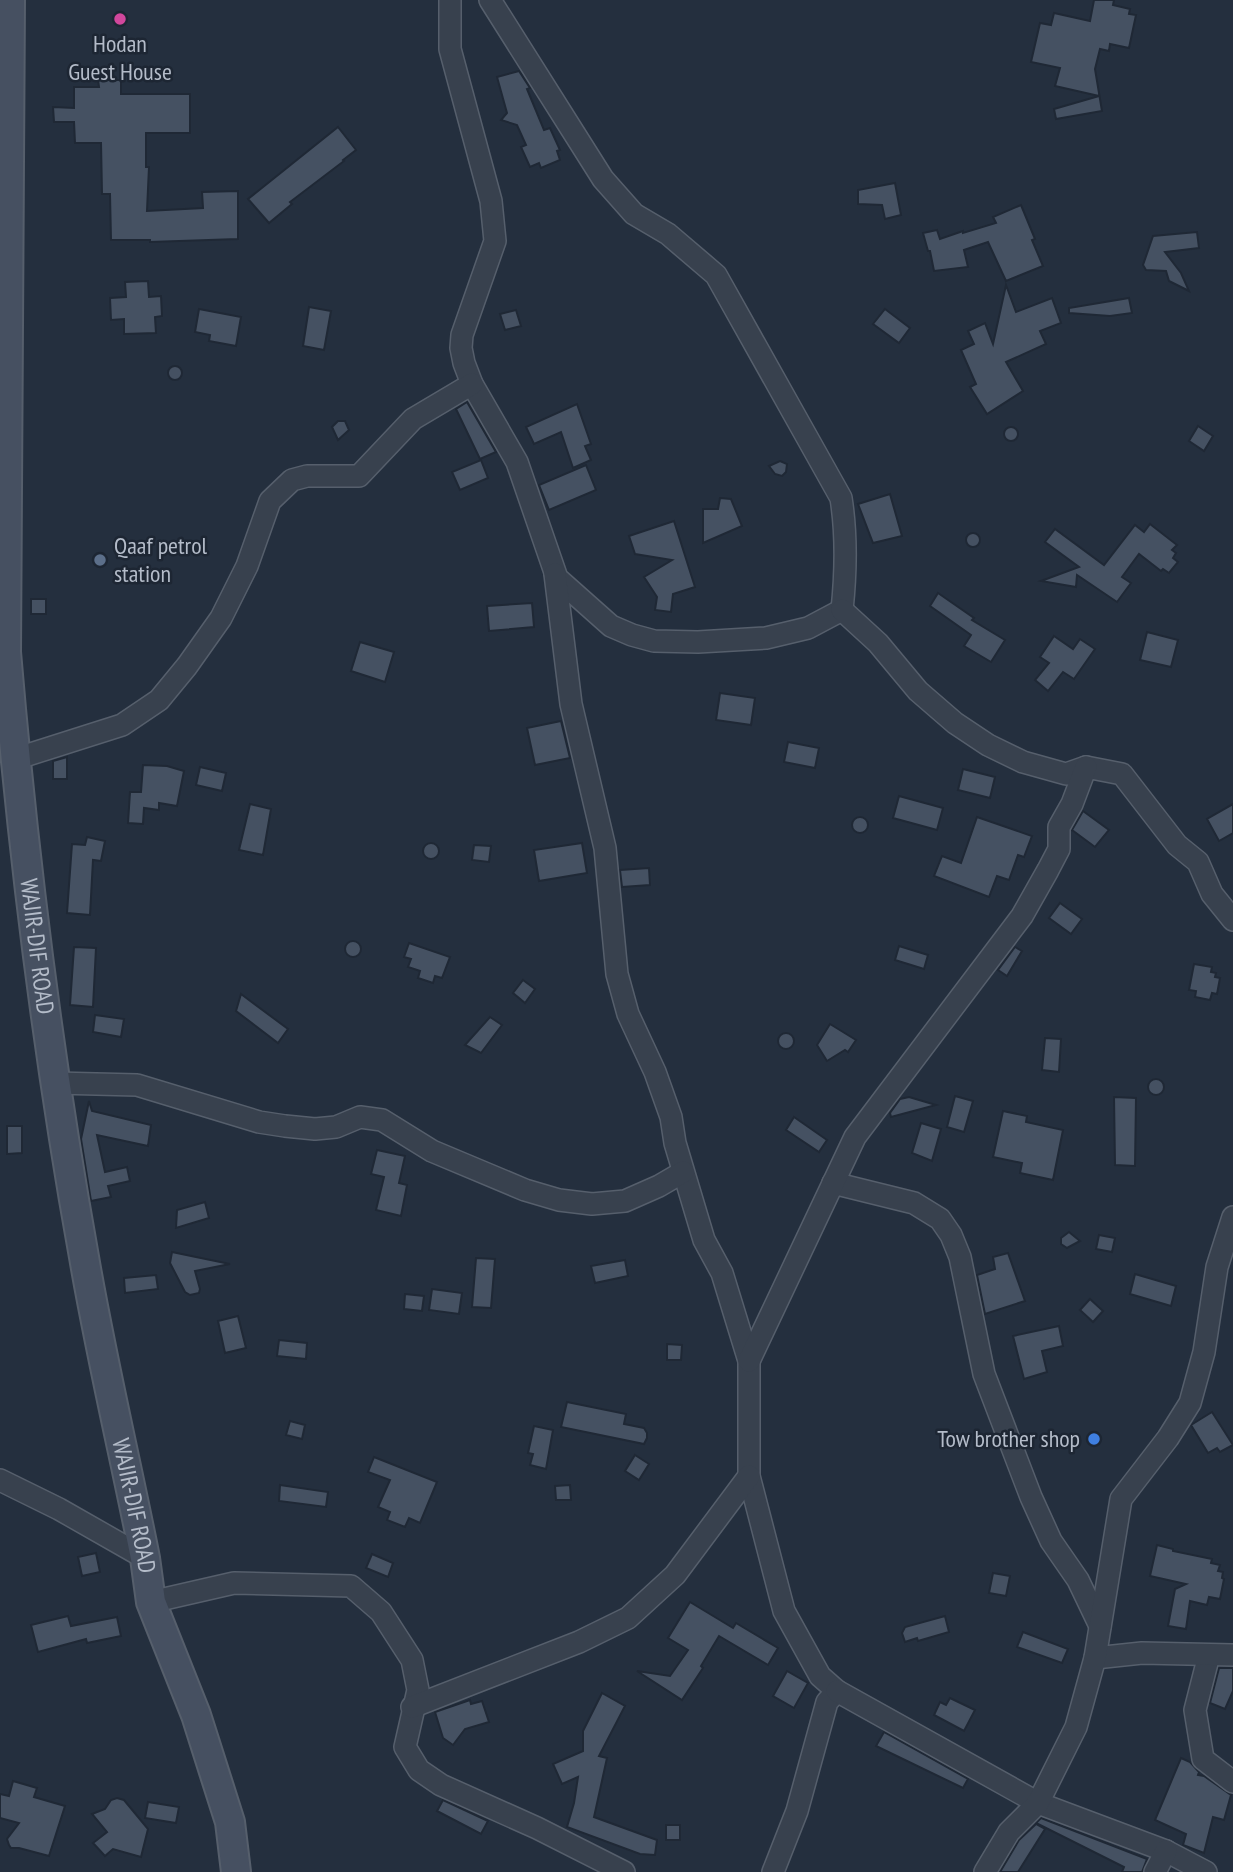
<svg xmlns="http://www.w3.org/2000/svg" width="1233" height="1872" font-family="'PT Sans Narrow',sans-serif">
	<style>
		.building { fill: #455162; stroke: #1f2835; stroke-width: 2 }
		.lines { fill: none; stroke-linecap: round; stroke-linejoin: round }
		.minor-casing { stroke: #565f6c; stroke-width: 24 }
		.secondary-casing { stroke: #565f6c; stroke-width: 32 }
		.minor { stroke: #38414e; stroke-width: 21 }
		.secondary { stroke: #465061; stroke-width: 28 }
		.hotel-dot { fill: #d1479c; stroke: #1d2633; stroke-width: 2.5 }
		.service-dot { fill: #5c6f8a; stroke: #1d2633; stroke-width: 2.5 }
		.shop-dot { fill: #3f7fe0; stroke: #1d2633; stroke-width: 2.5 }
		.labels { text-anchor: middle; stroke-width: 5; stroke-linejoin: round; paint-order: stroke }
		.poi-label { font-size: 24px; fill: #b4bcc9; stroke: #1d2633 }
		.street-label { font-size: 24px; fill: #b4bcc9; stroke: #1d2633 }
	</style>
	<rect width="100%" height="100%" fill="#242f3e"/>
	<g class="building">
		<polygon points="1094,0 1114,0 1113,5 1130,9 1129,14 1136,15 1129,48 1110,44 1109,51 1100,49 1095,69 1102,111 1056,119 1054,109 1099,96 1055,86 1060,68 1031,62 1040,23 1051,25 1054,13 1090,21"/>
		<polygon points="519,71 530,88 527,89 544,130 550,128 560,150 557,151 560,160 541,168 539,163 530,167 521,147 526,145 517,125 501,120 507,113 497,77"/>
		<polygon points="98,80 121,80 121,94 190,94 190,133 146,133 146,167 149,167 147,211 203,208 202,192 238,191 238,239 150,242 150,240 111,240 110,194 102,194 101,143 75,143 74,122 54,122 53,107 74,108 74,87 99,87"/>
		<polygon points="338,127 356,150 343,160 344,161 290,202 292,204 269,223 248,199"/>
		<polygon points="895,183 901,215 885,219 882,205 858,204 858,190"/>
		<polygon points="1021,205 1035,239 1032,240 1043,266 1006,281 988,242 964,250 968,267 934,271 930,251 928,251 923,233 937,230 940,239 963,231 963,233 996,223 993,217"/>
		<polygon points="1197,232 1199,248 1165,252 1181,273 1189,291 1169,281 1166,271 1146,270 1143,265 1153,236"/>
		<polygon points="148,281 149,297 161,296 162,316 155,317 156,333 124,334 124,319 111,320 110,298 126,297 125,282"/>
		<polygon points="1006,285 1016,312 1052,298 1061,323 1040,331 1046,344 1006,362 1023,391 987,414 970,387 976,384 961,350 974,344 968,331 985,323 993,344"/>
		<polygon points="1129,298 1132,313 1110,316 1069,313 1069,308"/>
		<polygon points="309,307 331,311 324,350 303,346"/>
		<polygon points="199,309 241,317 236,346 209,341 210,335 195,332"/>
		<polygon points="885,309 910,328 899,343 873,324"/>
		<polygon points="516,310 521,326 505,330 500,314"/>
		<circle cx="175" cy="373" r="7"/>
		<polygon points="467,402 496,452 480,459 456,409"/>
		<polygon points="577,404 591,444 585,446 591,460 573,468 561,432 534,444 526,427"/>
		<polygon points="338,421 345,421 349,430 338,440 332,427"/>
		<polygon points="1198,426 1213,436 1204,451 1189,441"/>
		<circle cx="1011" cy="434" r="7"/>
		<polygon points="481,460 488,478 460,490 452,472"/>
		<polygon points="780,461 787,464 786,472 782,476 775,474 769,466"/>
		<polygon points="586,465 596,490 549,510 539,485"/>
		<polygon points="890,494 902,536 873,543 858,504"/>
		<polygon points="720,498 731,499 742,526 703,543 703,509 718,509"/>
		<polygon points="674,521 695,587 673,594 671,612 655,610 657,597 644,577 672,560 635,554 629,536"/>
		<polygon points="1150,524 1177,545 1172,550 1176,553 1173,558 1178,562 1169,573 1163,569 1161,571 1139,554 1122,577 1131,583 1117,602 1077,575 1076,587 1041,581 1079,567 1045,542 1055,529 1104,565 1135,525 1144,532"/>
		<circle cx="973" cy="540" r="7"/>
		<polygon points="938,593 974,618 972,620 1005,640 991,662 964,646 971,635 930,606"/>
		<rect x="31" y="599" width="15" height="15"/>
		<polygon points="532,603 534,627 489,631 487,606"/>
		<polygon points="1147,632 1178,640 1171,667 1140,660"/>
		<polygon points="1054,636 1073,649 1080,639 1095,649 1074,679 1063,672 1048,691 1035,680 1049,663 1040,657"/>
		<polygon points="360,642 394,652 385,682 351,671"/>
		<polygon points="720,693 755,698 751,725 716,720"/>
		<polygon points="561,721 570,758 535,765 527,728"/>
		<polygon points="788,742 819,748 815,768 784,762"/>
		<polygon points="67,757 67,779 53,779 53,761"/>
		<polygon points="143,765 167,766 184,771 177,806 159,803 159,810 144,808 143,824 128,823 130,792 141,792"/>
		<polygon points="200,767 226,773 222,791 196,785"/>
		<polygon points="963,769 995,777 990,798 958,790"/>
		<polygon points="899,796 943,808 937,830 893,818"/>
		<polygon points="250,804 271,809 263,855 239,850"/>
		<polygon points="1233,804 1233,833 1219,841 1207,819"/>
		<polygon points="1083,811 1109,830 1095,847 1072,830"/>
		<polygon points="977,817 1032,836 1024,857 1018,855 1009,880 997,876 989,897 934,876 942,856 961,863"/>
		<circle cx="860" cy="825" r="8"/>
		<polygon points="87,837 105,841 101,861 93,860 90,915 67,913 72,844 85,845"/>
		<polygon points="582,843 587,873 539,881 534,850"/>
		<circle cx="431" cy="851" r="8"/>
		<polygon points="474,845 491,846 489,862 472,860"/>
		<polygon points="649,868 650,885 622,887 620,870"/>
		<polygon points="1060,903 1082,919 1071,934 1049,918"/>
		<circle cx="353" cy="949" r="8"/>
		<polygon points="409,943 450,957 442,978 435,976 433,983 418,978 420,971 408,967 411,959 404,957"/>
		<polygon points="899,946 928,955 924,969 895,960"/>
		<polygon points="74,947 96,948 93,1007 70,1005"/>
		<polygon points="1015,947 1022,951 1007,976 998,970"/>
		<polygon points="1194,964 1212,967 1211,972 1216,973 1215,977 1220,978 1217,994 1212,993 1210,1000 1195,997 1196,991 1189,990"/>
		<polygon points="523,980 535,989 525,1003 513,993"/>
		<polygon points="241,994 288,1029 278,1043 236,1011"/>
		<polygon points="95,1015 124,1019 121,1037 93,1032"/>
		<polygon points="490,1017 502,1025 481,1053 465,1045"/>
		<polygon points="830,1024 856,1040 848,1052 845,1050 827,1061 817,1045"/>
		<circle cx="786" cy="1041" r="8"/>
		<polygon points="1045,1038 1061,1039 1059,1072 1042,1070"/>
		<circle cx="1156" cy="1087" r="8"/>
		<polygon points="955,1096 973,1101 964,1132 947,1127"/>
		<polygon points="909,1097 936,1105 891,1117 890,1113 900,1099"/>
		<polygon points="1114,1097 1136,1098 1135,1166 1115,1165"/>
		<polygon points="89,1101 92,1111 151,1125 148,1146 97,1135 105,1172 127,1167 130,1181 108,1186 111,1197 91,1201 81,1139"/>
		<polygon points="1003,1111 1027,1116 1026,1122 1063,1130 1053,1180 1020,1173 1022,1163 993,1157"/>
		<polygon points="794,1117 827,1140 819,1152 786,1130"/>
		<polygon points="921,1123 941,1129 932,1161 912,1153"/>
		<polygon points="7,1126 22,1126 22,1153 7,1154"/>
		<polygon points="377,1150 405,1156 399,1183 407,1185 401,1216 376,1210 384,1177 371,1174"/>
		<polygon points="205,1202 209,1218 176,1228 177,1210"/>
		<polygon points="1069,1232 1080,1241 1067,1248 1061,1244 1061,1238"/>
		<polygon points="1099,1235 1115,1238 1112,1252 1096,1249"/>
		<polygon points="172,1252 196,1257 230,1264 195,1271 200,1289 199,1293 190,1295 185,1292 170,1263"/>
		<polygon points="1008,1253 1025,1301 985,1314 977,1275 995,1269 993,1257"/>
		<polygon points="476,1258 495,1259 491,1308 472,1307"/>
		<polygon points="625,1260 628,1276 595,1283 591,1266"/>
		<polygon points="1135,1274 1176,1286 1171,1306 1130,1294"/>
		<polygon points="156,1275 158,1289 125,1293 124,1278"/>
		<polygon points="432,1289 462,1293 459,1314 429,1310"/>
		<polygon points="405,1294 424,1296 422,1311 404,1309"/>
		<polygon points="1090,1299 1103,1311 1093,1322 1080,1310"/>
		<polygon points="238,1316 246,1348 225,1353 218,1321"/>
		<polygon points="1059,1326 1063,1346 1042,1351 1047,1372 1024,1379 1013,1336"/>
		<polygon points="279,1340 307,1343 306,1359 277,1356"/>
		<polygon points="667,1344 682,1345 681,1360 667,1360"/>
		<polygon points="567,1402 626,1414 624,1424 644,1428 647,1433 647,1438 644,1444 561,1427"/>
		<polygon points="1212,1412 1233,1445 1220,1452 1217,1448 1208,1453 1191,1425"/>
		<polygon points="290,1421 305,1425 302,1439 286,1435"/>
		<polygon points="534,1426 553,1430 546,1469 530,1465 533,1454 528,1453"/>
		<polygon points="635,1455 649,1464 639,1480 625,1471"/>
		<polygon points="374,1457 437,1482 420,1523 409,1518 405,1527 387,1520 390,1512 378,1507 390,1480 368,1472"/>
		<polygon points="280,1485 328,1492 326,1507 279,1501"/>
		<polygon points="570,1485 571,1500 556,1500 555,1486"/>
		<polygon points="1157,1545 1173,1549 1173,1551 1212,1559 1211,1563 1220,1565 1218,1571 1223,1572 1222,1578 1224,1579 1220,1599 1209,1597 1207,1605 1190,1601 1186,1629 1168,1626 1175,1589 1186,1584 1150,1576"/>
		<polygon points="96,1553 100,1572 82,1576 78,1557"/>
		<polygon points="372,1554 393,1563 388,1577 366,1568"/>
		<polygon points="993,1573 1010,1576 1006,1596 989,1593"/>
		<polygon points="690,1602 733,1628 736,1623 778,1648 768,1665 719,1636 701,1666 703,1668 682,1700 637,1671 670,1676 688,1650 668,1638"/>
		<polygon points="68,1616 71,1626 117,1617 121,1636 87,1643 86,1639 38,1652 31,1625"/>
		<polygon points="945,1616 949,1632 918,1641 917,1638 905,1642 902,1633 905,1627"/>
		<polygon points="1023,1632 1068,1649 1062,1663 1017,1647"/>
		<polygon points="1219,1668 1233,1668 1233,1691 1225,1709 1210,1703"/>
		<polygon points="787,1671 808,1683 794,1708 773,1696"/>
		<polygon points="602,1693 625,1706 599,1756 607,1758 594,1817 657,1840 655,1855 640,1854 567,1827 574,1803 578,1777 562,1784 553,1764 583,1751 583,1731"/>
		<polygon points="950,1698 975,1710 964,1731 934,1715 940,1702 946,1705"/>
		<polygon points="470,1700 471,1704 482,1701 489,1722 465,1729 453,1745 443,1738 435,1712"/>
		<polygon points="884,1732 968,1779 963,1788 876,1746"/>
		<polygon points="1181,1758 1190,1762 1199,1772 1198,1775 1204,1776 1231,1795 1224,1820 1213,1817 1204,1853 1183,1845 1186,1834 1155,1820"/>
		<polygon points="13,1781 37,1788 34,1797 65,1806 49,1856 19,1848 11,1848 9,1845 7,1839 19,1823 0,1818 0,1794 9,1796"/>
		<polygon points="117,1798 124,1800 148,1829 141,1857 113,1849 105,1856 93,1843 107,1832 92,1814 105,1809 111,1800"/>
		<polygon points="443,1800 488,1821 481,1834 437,1811"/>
		<polygon points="148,1802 179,1807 176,1823 145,1818"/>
		<polygon points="1041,1818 1147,1859 1142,1872 1122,1872 1124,1867 1036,1823"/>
		<polygon points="1036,1824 1045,1829 1018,1872 1000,1872 1019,1840"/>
		<rect x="666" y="1825" width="14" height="15"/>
	</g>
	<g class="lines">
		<defs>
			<g id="minor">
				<polyline points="450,0 450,49 491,201 495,241 462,335 461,348 464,363 472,384 517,462 557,578 611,626 632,635 654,641 698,642 766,638 808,628 842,610"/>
				<path d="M490,0L603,179L634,214L668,234L716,275L841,498C847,536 846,572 842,610"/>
				<polyline points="555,574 571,704 605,848 617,974 628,1014 655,1072 671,1117 675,1143 704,1240 722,1273 749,1361 749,1476 784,1611 820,1676 837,1691 827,1702 797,1811 773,1872"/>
				<polyline points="842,610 878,643 918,691 955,723 988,745 1023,762 1066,774 1086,767 1122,774 1177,845 1198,862 1212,894 1233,920"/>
				<polyline points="15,759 122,725 159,700 187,666 221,618 247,566 270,501 292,480 307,476 359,476 413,419 472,384"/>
				<polyline points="55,1083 137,1085 259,1122 285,1126 315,1129 336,1127 360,1117 382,1120 432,1151 525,1190 559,1200 592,1204 625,1201 659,1186 683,1172"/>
				<polyline points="833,1183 914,1203 940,1219 951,1235 960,1257 984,1374 1031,1497 1051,1541 1078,1580 1100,1626"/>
				<polyline points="749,1361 855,1137 1022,916 1048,870 1059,849 1059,827 1072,804 1086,767"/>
				<polyline points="0,1480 59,1509 145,1558"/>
				<polyline points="151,1602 234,1583 351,1586 381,1612 412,1660 418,1690 405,1747 419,1770 441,1785 537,1828 624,1872"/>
				<polyline points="1209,1655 1195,1710 1203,1759 1233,1782"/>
				<polyline points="1095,1658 1142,1653 1233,1655"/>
				<polyline points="837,1691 1038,1803 1166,1851 1206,1872"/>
				<polyline points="412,1707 579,1642 628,1618 675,1575 749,1476"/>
				<polyline points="985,1872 1009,1832 1038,1803 1076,1727 1095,1658 1121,1499 1168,1438 1190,1403 1204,1352 1217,1267 1233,1217"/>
				<polyline points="1155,1872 1166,1851"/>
			</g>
			<g id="secondary">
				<path id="s1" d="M10,0L6,652C23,854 48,1057 84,1257C101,1357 125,1457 145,1558L151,1602L196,1715L230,1822L236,1872"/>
			</g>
		</defs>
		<use href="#minor" class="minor-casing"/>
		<use href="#secondary" class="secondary-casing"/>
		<use href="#minor" class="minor"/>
		<use href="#secondary" class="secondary"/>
	</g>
	<circle class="hotel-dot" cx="120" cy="19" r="7"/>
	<circle class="service-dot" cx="100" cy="560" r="7"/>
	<circle class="shop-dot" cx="1094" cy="1439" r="7"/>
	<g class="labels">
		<g class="poi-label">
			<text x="120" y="52">Hodan<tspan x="120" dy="28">Guest House</tspan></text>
			<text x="114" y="554" text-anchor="start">Qaaf petrol<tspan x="114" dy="28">station</tspan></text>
			<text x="1080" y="1447" text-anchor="end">Tow brother shop</text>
		</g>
		<g class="street-label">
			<text dy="8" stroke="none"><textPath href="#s1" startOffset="948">WAJIR-DIF ROAD</textPath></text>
			<text dy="8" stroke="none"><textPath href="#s1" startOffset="1516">WAJIR-DIF ROAD</textPath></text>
		</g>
	</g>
</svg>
